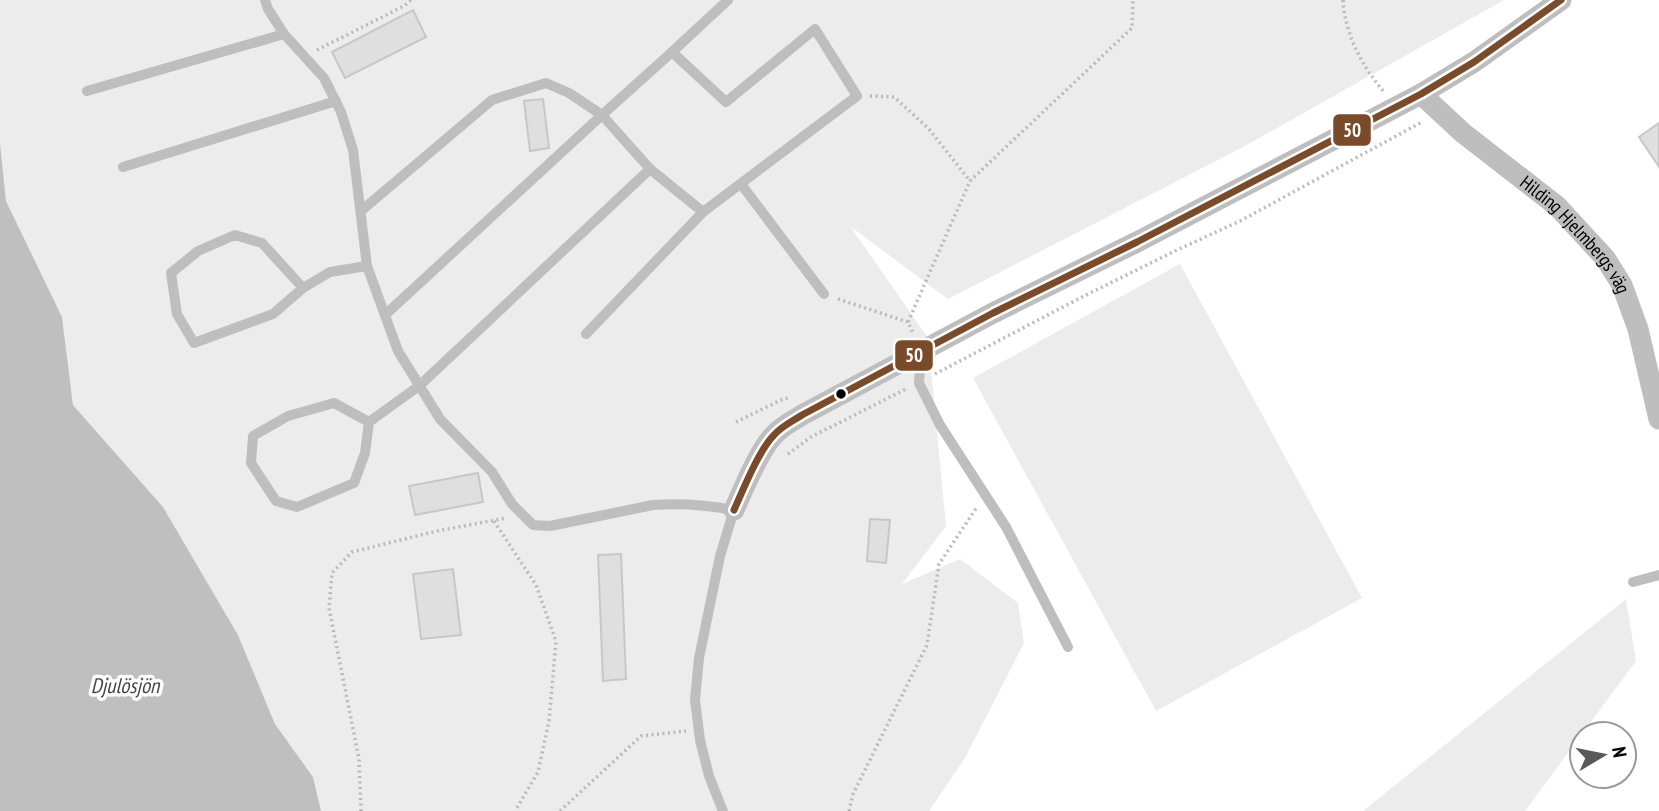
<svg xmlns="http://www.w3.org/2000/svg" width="1659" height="811" font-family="'PT Sans Narrow',sans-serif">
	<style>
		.green { fill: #ececec }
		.water { fill: #bfbfbf }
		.building { fill: #dfdfdf; stroke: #c7c7c7; stroke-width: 2 }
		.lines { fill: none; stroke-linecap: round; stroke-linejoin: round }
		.path { stroke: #b9b9b9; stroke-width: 3.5; stroke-dasharray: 2 3.5; stroke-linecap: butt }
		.service { stroke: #bebebe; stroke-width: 10 }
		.minor { stroke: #bebebe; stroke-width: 21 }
		.bus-1-casing { stroke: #fff; stroke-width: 12 }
		.bus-1 { stroke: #7a4b2a; stroke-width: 7 }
		.bus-dot { fill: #000; stroke: #fff; stroke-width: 2.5 }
		.labels { text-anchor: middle; stroke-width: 7; stroke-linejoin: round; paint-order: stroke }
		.street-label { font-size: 19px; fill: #000; stroke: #fff }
		.water-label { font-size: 21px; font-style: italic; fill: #444; stroke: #fff }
		.line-badge { stroke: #fff; stroke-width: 2.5 }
		.badge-label { font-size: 19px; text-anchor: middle; font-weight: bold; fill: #fff }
	</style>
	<rect width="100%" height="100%" fill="#fff"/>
	<g class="green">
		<polygon points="0,0 1504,0 1245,146 948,299 850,226 928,338 946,526 902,584 960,559 1018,603 1024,643 965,758 929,811 321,811 313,777 275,724 238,635 163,507 73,405 62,317 6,201 0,143"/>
		<polygon points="1180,264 1362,598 1156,711 973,378"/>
		<polygon points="1626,599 1636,661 1525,811 1363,811"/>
	</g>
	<polygon class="water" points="0,143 6,201 62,317 73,405 163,507 238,635 275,724 313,777 321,811 0,811"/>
	<g class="building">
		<polygon points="413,10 426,37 345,78 332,52"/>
		<polygon points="543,99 549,148 530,151 524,101"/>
		<polygon points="1659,123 1659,167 1639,137"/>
		<polygon points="478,473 483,502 415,515 409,486"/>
		<polygon points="870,519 890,520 886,563 867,561"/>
		<polygon points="621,554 626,679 603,681 598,555"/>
		<polygon points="453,569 461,635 421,639 413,574"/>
	</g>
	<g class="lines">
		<g class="path">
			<path d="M1343,0C1345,35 1362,66 1384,92"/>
			<polyline points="317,50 404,6 411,0"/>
			<polyline points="870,96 894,97 928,128 970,181"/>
			<polyline points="838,299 908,322 913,333"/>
			<polyline points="908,322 970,181 1132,28 1133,0"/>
			<polyline points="935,374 1084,296 1175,251 1240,221 1422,122"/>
			<polyline points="736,422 781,400 788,398"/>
			<polyline points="788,454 811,437 906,389"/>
			<polyline points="494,521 536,585 556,641 549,721 538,772 515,811"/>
			<polyline points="361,811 359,759 329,608 332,573 352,552 437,531 506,518"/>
			<polyline points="560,811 641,736 686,731"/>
			<polyline points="849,811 853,794 927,645 939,564 977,507"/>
		</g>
		<g class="service">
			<path d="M265,0L268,9L284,34L324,78L341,112L353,150L367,266L398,351L440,419L492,472L512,504L533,525L550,526L653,505C681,503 707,505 734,510L720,556L699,658L695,700L700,740L709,776L723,811"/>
			<polyline points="672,52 728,0"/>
			<polyline points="87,91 284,34"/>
			<polyline points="123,167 336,101"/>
			<polyline points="741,184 824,294"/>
			<polyline points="361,211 492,100 546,83 569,93 602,115 672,52 726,102 815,29 857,96 703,212"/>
			<polyline points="303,288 273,314 194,343 177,314 171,273 198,251 235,235 262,243 303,288 330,272 367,266"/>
			<polyline points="385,315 602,115 650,169"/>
			<polyline points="921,352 919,383 940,425 1006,527 1068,647"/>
			<polyline points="369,422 334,403 288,416 253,436 251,463 276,501 297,507 354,483 365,453 369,422 419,386 650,169 703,212 586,334"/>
			<polyline points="1633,582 1659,575"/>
		</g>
		<g class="minor">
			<path id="s1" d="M1421,94L1463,133L1557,206L1605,258L1622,285L1638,329L1659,419"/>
			<path d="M734,510C743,490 759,450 774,435C782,426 793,421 802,415L993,313L1137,242L1421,94L1474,62L1561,0"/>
		</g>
		<defs>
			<path id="bus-1" d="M734,510C743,490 759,450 774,435C782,426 793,421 802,415L993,313L1137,242L1421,94L1474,62L1561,0"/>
		</defs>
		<use href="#bus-1" class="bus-1-casing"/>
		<use href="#bus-1" class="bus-1"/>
	</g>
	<circle class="bus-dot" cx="841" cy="394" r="6"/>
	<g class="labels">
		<g class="street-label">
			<text dy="7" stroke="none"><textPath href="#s1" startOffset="210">Hilding Hjelmbergs väg</textPath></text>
		</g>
		<g class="water-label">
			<text x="125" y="693">Djulösjön</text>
		</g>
	</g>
	<g class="line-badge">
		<rect x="1332" y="113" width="40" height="34" rx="7" fill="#7a4b2a"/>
		<rect x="894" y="339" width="40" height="33" rx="7" fill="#7a4b2a"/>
	</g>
	<g class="badge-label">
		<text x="1352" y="137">50</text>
		<text x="914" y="362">50</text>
	</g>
	<g transform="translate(1603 755) rotate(80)"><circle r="33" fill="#ffffff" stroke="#999999" stroke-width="2"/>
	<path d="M0-5L12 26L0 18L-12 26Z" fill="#595959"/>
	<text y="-10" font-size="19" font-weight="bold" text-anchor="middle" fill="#000000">N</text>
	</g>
</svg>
